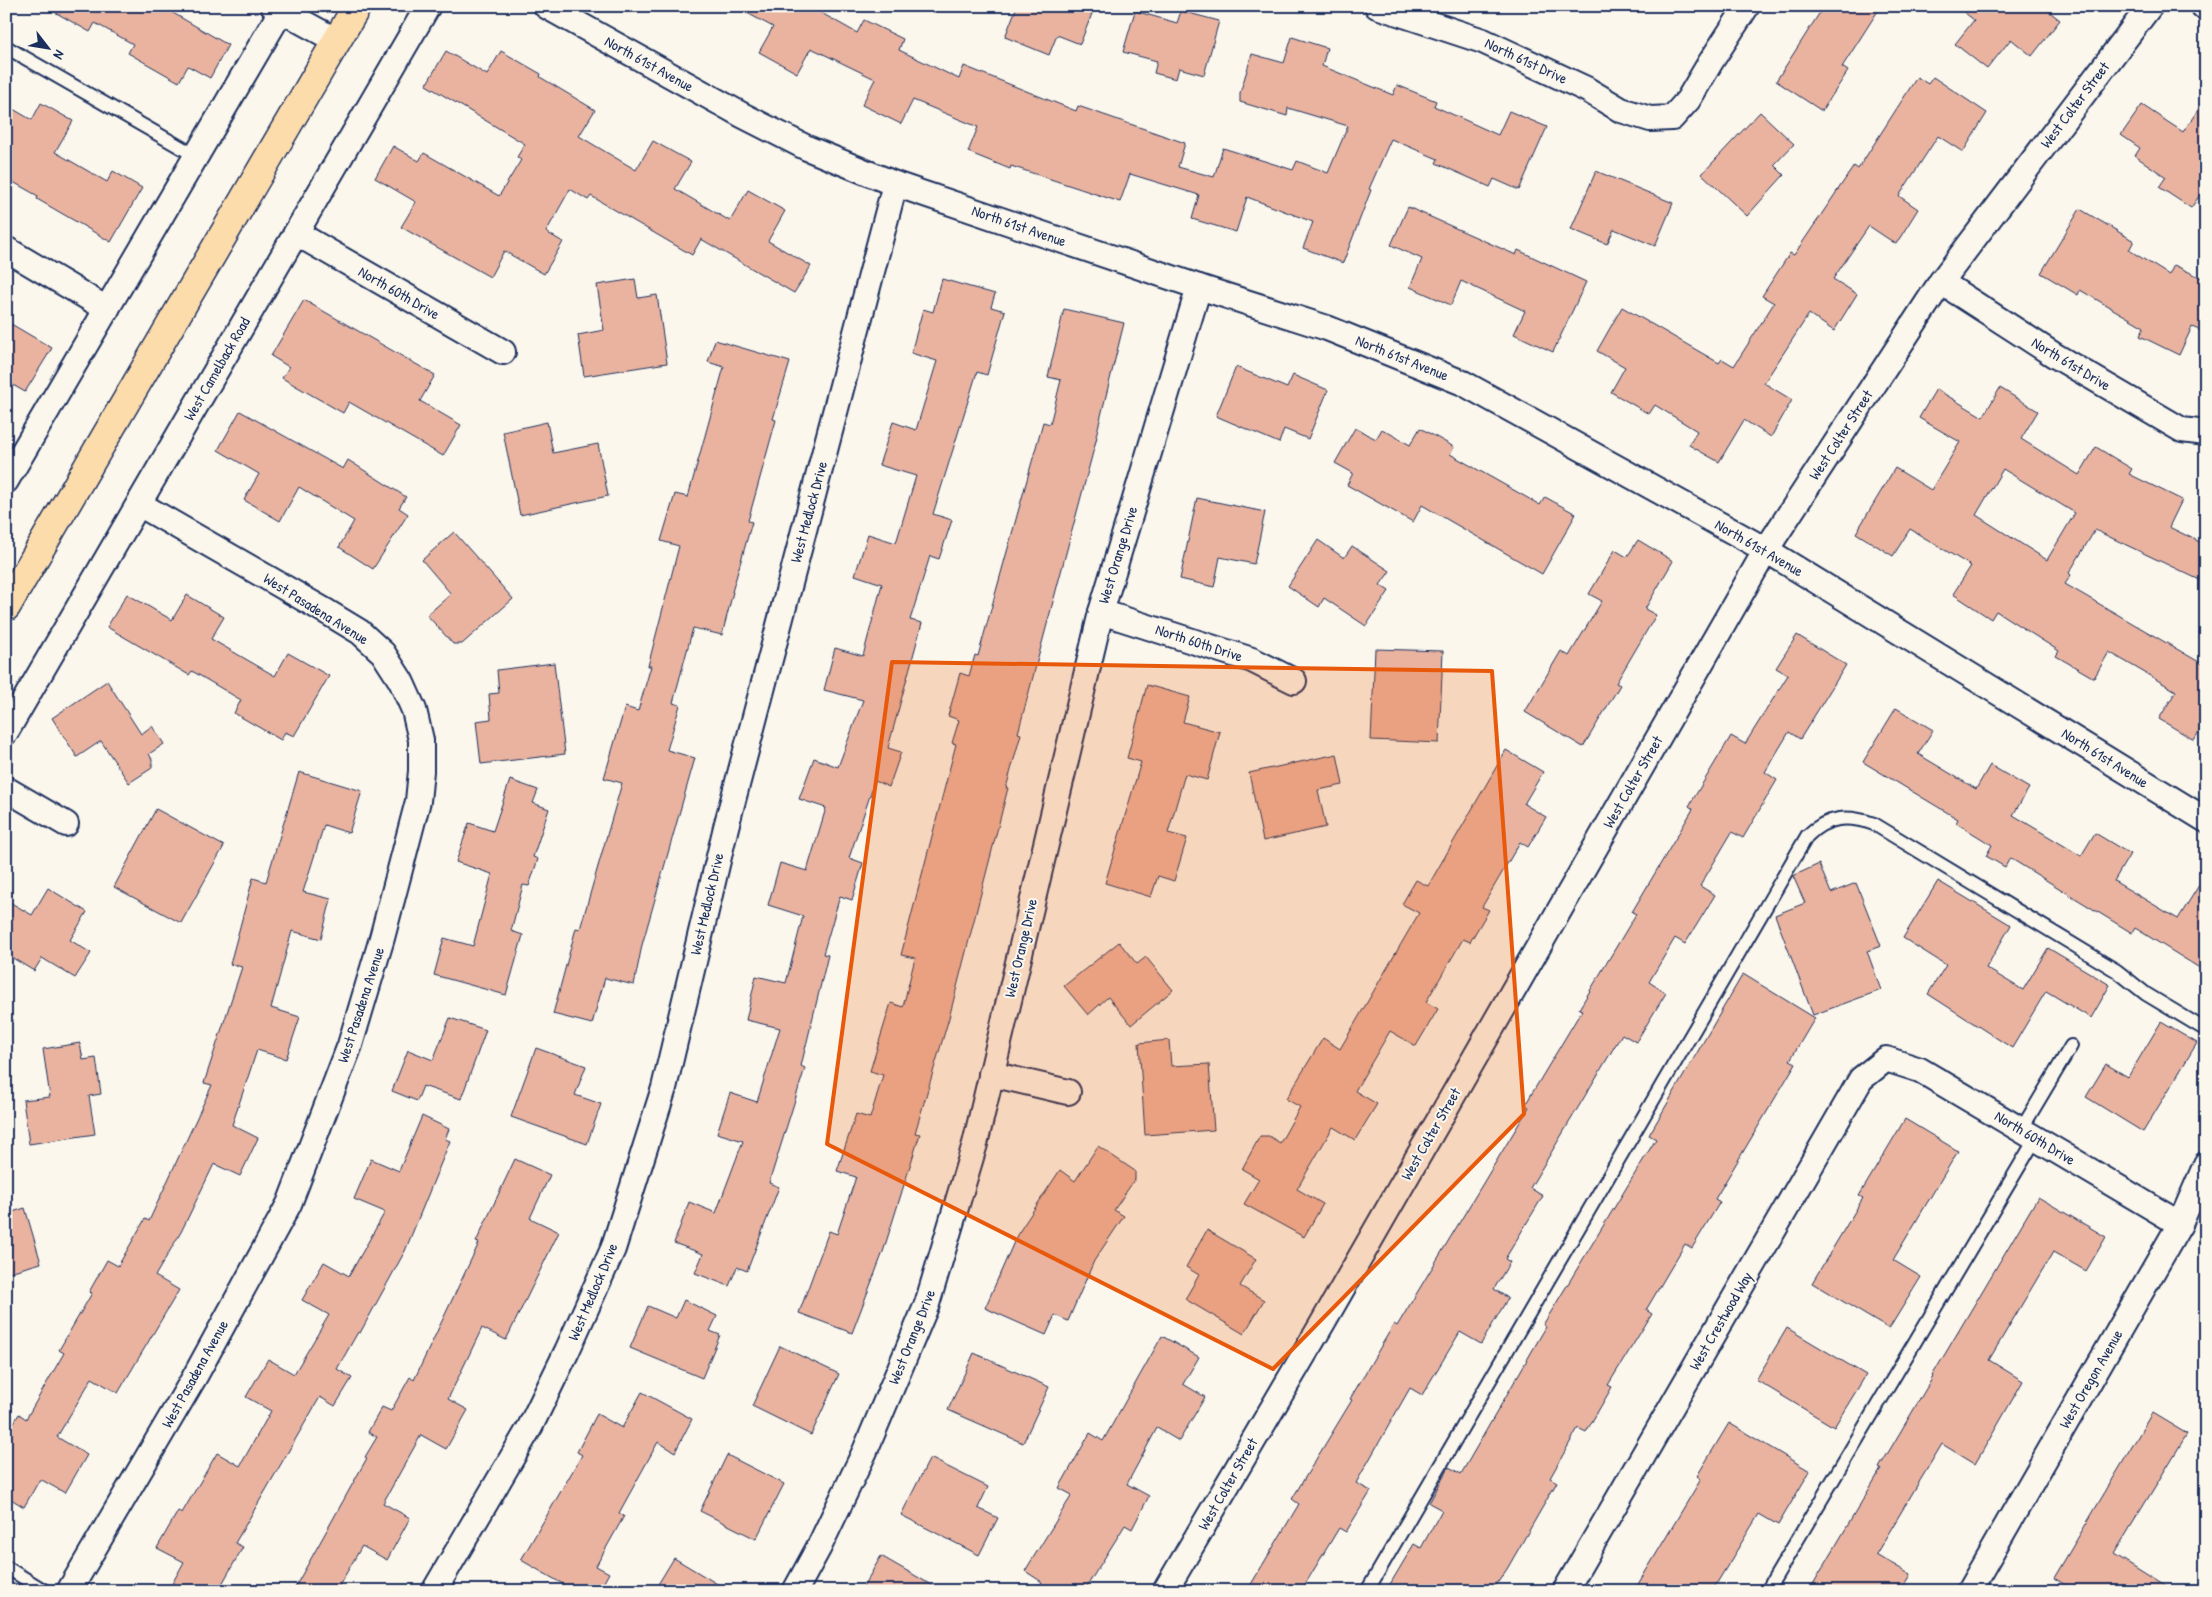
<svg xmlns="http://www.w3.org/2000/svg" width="2212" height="1597" font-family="'Patrick Hand',sans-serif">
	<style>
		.building { fill: #eab39f; stroke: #1b2f5e; fill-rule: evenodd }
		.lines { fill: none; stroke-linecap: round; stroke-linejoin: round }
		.service-casing { stroke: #1b2f5e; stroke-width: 16 }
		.minor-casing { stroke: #1b2f5e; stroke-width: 28 }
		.primary-casing { stroke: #1b2f5e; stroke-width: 31 }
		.service { stroke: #fbf7ec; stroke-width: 12 }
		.minor { stroke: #fbf7ec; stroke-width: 24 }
		.primary { stroke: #fddcac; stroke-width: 28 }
		.marked { fill: #e8590c; fill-opacity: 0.2; stroke: #e8590c; stroke-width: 4; stroke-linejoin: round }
		.labels { text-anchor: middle; stroke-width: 4; stroke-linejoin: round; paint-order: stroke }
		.street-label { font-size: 15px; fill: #1b2f5e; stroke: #fbf7ec }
	</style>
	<rect width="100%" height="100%" fill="#fbf7ec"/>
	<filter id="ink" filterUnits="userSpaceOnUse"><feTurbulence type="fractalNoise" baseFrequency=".02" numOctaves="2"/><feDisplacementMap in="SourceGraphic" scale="10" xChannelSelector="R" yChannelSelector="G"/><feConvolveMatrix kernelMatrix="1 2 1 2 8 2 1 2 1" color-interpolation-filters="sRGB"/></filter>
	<g filter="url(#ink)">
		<g class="building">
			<polygon points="44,6 161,6 228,45 210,78 188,66 179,82 128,53 133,44 95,23 90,32"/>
			<polygon points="734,6 809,6 857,33 864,20 903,39 899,50 959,79 964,66 1076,111 1078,106 1185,143 1178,167 1214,177 1223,148 1293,170 1297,161 1328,173 1348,126 1288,108 1287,116 1240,102 1240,93 1252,54 1284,63 1292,37 1327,48 1322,66 1393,95 1397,85 1436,101 1434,106 1498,135 1509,111 1547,127 1519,190 1494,179 1490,187 1436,163 1438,159 1391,139 1369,189 1371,190 1343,263 1303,248 1313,222 1247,197 1236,232 1192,219 1199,195 1130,174 1120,202 1011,166 1010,169 968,152 978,127 913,100 901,124 862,105 875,79 811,48 797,73 759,52 773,27"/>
			<polygon points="1017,6 1095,6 1080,44 1057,35 1049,55 1005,37"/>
			<polygon points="1824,6 1881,6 1842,67 1848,71 1822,111 1776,81"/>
			<polygon points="1956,6 2042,6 2060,20 2032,56 2011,39 1987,69 1955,44 1974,20"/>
			<polygon points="1135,11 1177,23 1181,11 1219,21 1204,75 1179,68 1176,79 1154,73 1157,61 1123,52"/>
			<polygon points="446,51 487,75 501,51 541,74 540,77 595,110 579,136 636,170 653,141 691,162 675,189 730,221 748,190 785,211 768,241 811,266 794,293 701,239 692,255 591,196 588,200 570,189 546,232 563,242 544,274 504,251 490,277 401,227 416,202 375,178 393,146 419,161 424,153 499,196 521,160 517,157 525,144 426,85"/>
			<polygon points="1917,77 1928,84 1933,77 1987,113 1963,152 1938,136 1899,196 1918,209 1896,244 1869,226 1833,279 1857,294 1834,331 1809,314 1764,383 1792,400 1771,437 1744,420 1719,462 1689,445 1697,431 1655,405 1649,414 1611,392 1625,367 1597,351 1622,307 1719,363 1722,359 1734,366 1774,303 1762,296 1790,253 1794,255 1854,166 1858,169"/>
			<polygon points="2206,98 2206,186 2191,208 2159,187 2166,177 2135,156 2140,148 2121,135 2142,105 2183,132"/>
			<polygon points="41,103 73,121 55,152 107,182 113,171 142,188 111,242 37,199 38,196 6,178 6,105 32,120"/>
			<polygon points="1760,112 1794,144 1774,165 1784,175 1747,216 1702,174"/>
			<polygon points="1596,171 1673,203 1655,246 1614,229 1607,244 1571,229"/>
			<polygon points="1408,207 1516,255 1518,250 1586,282 1553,352 1514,334 1525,311 1461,281 1451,305 1410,287 1422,259 1391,245"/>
			<polygon points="2080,209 2134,241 2129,250 2169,275 2174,265 2206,280 2206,333 2192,327 2179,355 2140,336 2144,327 2080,290 2078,295 2041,273"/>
			<polygon points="635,279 638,298 657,295 667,363 584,376 578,335 604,330 597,285"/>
			<polygon points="942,279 995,294 991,307 1005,311 987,375 977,372 933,514 952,520 939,559 930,556 910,620 922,623 888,748 901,752 889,787 875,781 849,858 863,863 852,900 840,896 823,954 828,955 801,1066 805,1068 769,1183 779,1187 747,1271 737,1267 729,1286 695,1273 703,1254 674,1243 689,1202 716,1213 743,1141 717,1133 730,1093 757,1102 780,1028 746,1020 756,976 786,983 803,916 768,905 780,863 807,871 826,808 799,799 814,758 838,767 863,700 824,690 835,648 863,656 882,584 855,575 868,534 896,543 916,476 879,465 893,422 916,430 937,361 911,353 923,309 933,312"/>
			<polygon points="304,300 435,375 420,401 461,425 443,456 349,402 343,413 282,378 289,367 271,356"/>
			<polygon points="1064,309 1124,323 1096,436 1097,437 1018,733 1021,734 1006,788 1008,788 949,1018 915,1133 920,1134 883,1252 852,1333 799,1313 829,1231 837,1234 856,1177 837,1171 856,1114 870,1118 883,1075 870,1071 891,1003 903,1007 915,958 901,955 956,744 952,743 959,720 948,716 960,673 969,676 975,655 978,656 1043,422 1050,424 1061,380 1048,377"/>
			<polygon points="6,321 52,348 25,392 6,381"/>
			<polygon points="715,340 790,362 773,419 776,420 748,521 752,522 732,592 733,592 722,635 693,628 673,703 680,705 667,750 695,758 642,945 634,985 605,978 592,1024 553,1014 576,928 580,929 622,783 604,778 625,707 638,711 651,666 648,666 679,546 661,541 675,494 688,497 724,367 708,362"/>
			<polygon points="1236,367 1287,388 1293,375 1328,390 1308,439 1284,429 1279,443 1216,416"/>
			<path d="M2000,388L2038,411L2021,439L2079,475L2096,447L2132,469L2129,474L2182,500L2169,527L2206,545V583L2095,530L2069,573L2071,575L2065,584L2206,666V720L2194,740L2159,719L2176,691L2109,652L2094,678L2056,656L2059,651L1996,611L1991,619L1953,594L1971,566L1910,529L1893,556L1856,533L1895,468L1931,490L1960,442L1919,418L1936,389L1983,417ZM2003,469L2075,513L2047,560L1976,515Z"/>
			<polygon points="240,411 343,469 348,460 406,497 399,508 408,514 373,569 339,547 354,521 299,487 280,521 244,500 259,474 218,450"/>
			<polygon points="547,422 553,453 598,444 608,496 520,515 503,432"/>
			<polygon points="1355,428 1376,439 1382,429 1410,445 1420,428 1454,447 1450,454 1540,505 1545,497 1576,514 1542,574 1422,505 1413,522 1347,485 1353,473 1335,463"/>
			<polygon points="1197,498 1265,512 1254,564 1220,557 1214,587 1180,579"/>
			<polygon points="454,532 513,599 462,644 453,644 427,615 451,594 422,560"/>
			<polygon points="1318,540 1344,558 1352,546 1390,571 1380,585 1389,591 1366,626 1324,598 1319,607 1288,586"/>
			<polygon points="1638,540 1673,561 1645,609 1656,615 1616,683 1620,685 1583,747 1525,712 1561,651 1569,656 1602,601 1589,594 1615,550 1627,557"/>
			<polygon points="127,594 172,620 187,595 224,617 211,639 275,676 288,653 329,676 294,736 285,732 281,740 234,713 241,700 192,671 189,675 107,627"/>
			<polygon points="1797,635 1846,665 1800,739 1789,732 1765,772 1777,780 1743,838 1732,832 1700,886 1715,895 1685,944 1675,938 1649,982 1666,993 1636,1042 1622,1034 1530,1188 1543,1196 1505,1259 1510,1262 1494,1289 1508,1298 1481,1344 1460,1332 1422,1395 1410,1388 1356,1483 1371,1491 1346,1532 1339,1528 1301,1591 1247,1591 1299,1504 1292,1499 1352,1400 1350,1399 1394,1324 1397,1326 1529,1107 1525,1105 1582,1010 1579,1009 1636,914 1632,912 1693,809 1689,806 1731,736 1745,744 1788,675 1776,668"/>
			<polygon points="1375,649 1443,651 1439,743 1371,740"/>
			<polygon points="554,663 565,754 481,764 476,721 491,719 489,694 499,693 497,670"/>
			<polygon points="107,681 141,734 152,726 164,744 149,754 152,759 152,768 129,783 101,741 77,757 52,718"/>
			<polygon points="1147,685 1190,697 1183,722 1220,732 1207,780 1185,774 1168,833 1187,838 1174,881 1158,876 1151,897 1105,883 1141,762 1127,758"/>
			<polygon points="1896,708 1933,730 1918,754 1976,789 1990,765 2029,788 2013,815 2081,856 2095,833 2130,854 2114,881 2178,919 2206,874 2206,972 2135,928 2132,933 2010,858 2005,867 1986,856 1992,845 1956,823 1958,819 1863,762"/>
			<polygon points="1506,750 1543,772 1524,804 1546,817 1528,847 1520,842 1482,907 1489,910 1470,942 1463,939 1426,1002 1438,1009 1416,1046 1390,1031 1355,1091 1377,1104 1355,1140 1333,1127 1297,1189 1323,1204 1304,1237 1244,1204 1259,1179 1242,1169 1260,1136 1269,1136 1280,1143 1300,1107 1286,1099 1323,1038 1340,1049 1419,913 1402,904 1416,880 1428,886"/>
			<polygon points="1337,754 1343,785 1318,790 1326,827 1263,841 1249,773"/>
			<polygon points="299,772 362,791 349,833 324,825 303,892 331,899 321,939 292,931 271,1008 300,1017 286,1059 257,1050 232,1125 258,1138 240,1176 214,1164 181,1232 155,1276 179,1290 118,1393 92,1378 57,1437 87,1455 65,1493 40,1479 24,1507 6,1496 6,1436 19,1414 26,1419 64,1353 59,1350 92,1293 89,1292 107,1260 118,1266 145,1219 149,1221 212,1085 204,1083 242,967 230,964 253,878 266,882"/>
			<polygon points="510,780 538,790 533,803 549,809 533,857 538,859 529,886 523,885 511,931 523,935 506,995 434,975 444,938 473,946 492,874 456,862 469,823 493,831"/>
			<polygon points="156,809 224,846 181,923 114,887"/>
			<polygon points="1819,864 1831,893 1856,883 1881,946 1867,951 1881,990 1813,1015 1775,915 1805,903 1793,876"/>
			<polygon points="1938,881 2011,925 1986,968 2023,990 2048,948 2110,985 2091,1018 2046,991 2012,1048 1928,994 1946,965 1903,938"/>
			<polygon points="48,888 87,912 70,940 91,953 75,978 42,958 34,971 6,954 6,900 32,915"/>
			<polygon points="1119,942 1137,964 1146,957 1173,990 1131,1025 1108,997 1088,1015 1064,986"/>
			<polygon points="1743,974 1815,1018 1790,1060 1796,1063 1715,1199 1720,1202 1692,1248 1685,1244 1646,1310 1652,1314 1608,1385 1612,1387 1586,1432 1578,1428 1550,1478 1557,1482 1507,1569 1492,1591 1386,1591 1414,1544 1421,1548 1442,1510 1429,1503 1449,1467 1461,1474 1546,1327 1543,1325 1656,1139 1649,1135"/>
			<polygon points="450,1018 486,1030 461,1099 423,1086 417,1101 392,1091 408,1050 433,1060"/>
			<polygon points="2161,1022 2197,1043 2143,1132 2086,1097 2106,1064 2128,1077"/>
			<polygon points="1169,1040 1171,1066 1209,1064 1214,1130 1145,1135 1139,1043"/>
			<polygon points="80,1043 83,1060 96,1058 101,1094 89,1096 95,1134 29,1144 23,1100 50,1097 43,1049"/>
			<polygon points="536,1048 586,1066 575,1095 601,1104 587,1144 511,1117"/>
			<polygon points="422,1116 449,1129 445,1139 450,1141 405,1251 360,1333 358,1332 337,1369 352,1378 335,1406 320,1397 235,1543 243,1547 218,1591 168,1591 184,1562 157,1548 178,1511 182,1513 217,1453 240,1466 271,1411 246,1397 268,1359 294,1374 329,1315 302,1300 324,1262 349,1276 385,1212 354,1199 371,1159 399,1171"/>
			<polygon points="1905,1119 1958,1151 1893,1260 1921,1277 1889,1329 1812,1283 1863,1198 1859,1196"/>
			<polygon points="1098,1146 1135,1171 1135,1179 1114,1210 1124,1216 1094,1261 1068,1321 1055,1315 1046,1335 985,1308 1017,1235 1060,1170 1075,1181"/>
			<polygon points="515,1159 550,1175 530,1218 559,1232 506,1340 482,1328 448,1399 468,1410 446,1449 421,1435 383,1503 410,1518 387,1560 362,1546 336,1591 293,1591 367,1458 365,1457 377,1437 368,1432 382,1407 391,1411 410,1377 414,1380 479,1243 476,1242"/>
			<polygon points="2038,1197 2106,1237 2086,1271 2053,1252 1989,1360 2023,1381 1996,1428 1975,1464 1942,1444 1876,1554 1911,1575 1901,1591 1809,1591 1881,1469 1879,1468 1933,1377 1932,1376"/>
			<polygon points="25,1208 41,1263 6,1273 6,1214"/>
			<polygon points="1207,1230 1256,1259 1240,1286 1264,1300 1244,1334 1185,1299 1199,1275 1186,1267"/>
			<polygon points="684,1300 717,1316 710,1331 720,1335 702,1378 630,1348 648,1306 676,1318"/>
			<polygon points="1787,1328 1866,1375 1834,1427 1756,1380"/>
			<polygon points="1162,1336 1199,1357 1183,1384 1205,1397 1179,1441 1157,1428 1127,1484 1149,1496 1132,1529 1125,1525 1084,1591 1036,1591 1042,1582 1025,1571 1072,1495 1059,1488 1090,1433 1103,1441"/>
			<polygon points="780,1346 839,1374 811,1435 752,1406"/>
			<polygon points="974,1353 1049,1387 1023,1443 948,1410"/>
			<polygon points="642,1392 692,1419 675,1452 658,1442 619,1513 624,1516 596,1566 609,1573 599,1591 575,1591 521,1560 582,1455 577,1452 597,1414 622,1428"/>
			<polygon points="2152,1413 2187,1434 2114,1554 2173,1591 2075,1591 2054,1578"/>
			<polygon points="1729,1423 1810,1471 1778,1525 1759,1514 1712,1591 1634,1591 1701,1479 1697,1476"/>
			<polygon points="727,1455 784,1484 756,1539 700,1511"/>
			<polygon points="930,1458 988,1487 978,1508 998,1518 979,1555 901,1515"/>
			<polygon points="881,1556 942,1591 861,1591"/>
			<polygon points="674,1558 729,1591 654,1591"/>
		</g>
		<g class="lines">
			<defs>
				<g id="service">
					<polyline points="6,47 196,156"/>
					<polyline points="2021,1130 2071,1046"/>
					<polyline points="6,1567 45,1591"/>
					<path d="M1367,1591L1807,836C1827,816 1848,815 1874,824L2117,971L2146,994L2206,1030"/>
					<polyline points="1767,1591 2036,1138"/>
				</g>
				<g id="minor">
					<polyline points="273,6 337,41"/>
					<polyline points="546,6 742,115 807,148 895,184 1199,287 1327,328 1463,383 1766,550 2206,820"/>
					<polyline points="1377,6 1483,41 1586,89 1621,110 1650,119 1672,118 1688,100 1710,63 1747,6"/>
					<polyline points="2203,6 2206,8"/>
					<polyline points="296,233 503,352"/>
					<polyline points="6,249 107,309"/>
					<polyline points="1941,282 2054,355 2182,430 2206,433"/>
					<polyline points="6,481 284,6"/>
					<polyline points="1101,612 1252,660 1294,681"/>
					<polyline points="6,732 428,6"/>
					<polyline points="6,789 66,824"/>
					<polyline points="991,1074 1068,1092"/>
					<polyline points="69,1591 194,1378 289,1204 350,1045 382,938 418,801 421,771 421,740 414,710 401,681 383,653 360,632 327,612 139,504"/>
					<polyline points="434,1591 530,1427 567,1351 613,1249 664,1088 726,827 895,184"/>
					<polyline points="795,1591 819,1547 865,1451 927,1304 975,1144 1101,612 1199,287"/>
					<polyline points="1165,1591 1322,1324 1766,550 1941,282 2150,6"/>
					<polyline points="1565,1591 1861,1079 1886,1059 1920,1070 2180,1224"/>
					<polyline points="1969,1591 2180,1224 2206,1164"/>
				</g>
				<polyline id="primary" points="6,607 357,6"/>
			</defs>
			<use href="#service" class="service-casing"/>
			<use href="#minor" class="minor-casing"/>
			<use href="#primary" class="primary-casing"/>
			<use href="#service" class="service"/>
			<use href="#minor" class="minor"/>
			<use href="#primary" class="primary"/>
		</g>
	</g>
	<path class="marked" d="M892,662L1492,671L1524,1114L1273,1369L827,1144Z"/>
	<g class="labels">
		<g class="street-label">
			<text transform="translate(1526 61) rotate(25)" y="5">North 61st Drive</text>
			<text transform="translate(649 64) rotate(29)" y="5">North 61st Avenue</text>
			<text transform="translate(2075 105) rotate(-53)" y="5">West Colter Street</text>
			<text transform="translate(1019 226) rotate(19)" y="5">North 61st Avenue</text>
			<text transform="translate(399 293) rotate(30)" y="5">North 60th Drive</text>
			<text transform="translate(1402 358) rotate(22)" y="5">North 61st Avenue</text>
			<text transform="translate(2071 364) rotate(31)" y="5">North 61st Drive</text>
			<text transform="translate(217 369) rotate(-60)" y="5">West Camelback Road</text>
			<text transform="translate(1841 435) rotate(-57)" y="5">West Colter Street</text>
			<text transform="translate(809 512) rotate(-75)" y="5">West Medlock Drive</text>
			<text transform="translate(1759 548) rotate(30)" y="5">North 61st Avenue</text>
			<text transform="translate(1118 555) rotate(-73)" y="5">West Orange Drive</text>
			<text transform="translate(316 609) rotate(32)" y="5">West Pasadena Avenue</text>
			<text transform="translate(1199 643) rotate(18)" y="5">North 60th Drive</text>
			<text transform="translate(2105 758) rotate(32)" y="5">North 61st Avenue</text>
			<text transform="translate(1633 782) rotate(-60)" y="5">West Colter Street</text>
			<text transform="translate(707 904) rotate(-77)" y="5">West Medlock Drive</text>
			<text transform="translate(1021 948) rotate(-77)" y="5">West Orange Drive</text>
			<text transform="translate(361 1005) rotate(-72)" y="5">West Pasadena Avenue</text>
			<text transform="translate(1431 1134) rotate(-60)" y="5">West Colter Street</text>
			<text transform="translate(2035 1138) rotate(31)" y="5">North 60th Drive</text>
			<text transform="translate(593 1292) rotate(-67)" y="5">West Medlock Drive</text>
			<text transform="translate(1721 1321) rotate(-60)" y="5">West Crestwood Way</text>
			<text transform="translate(912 1337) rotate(-68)" y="5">West Orange Drive</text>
			<text transform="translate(195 1374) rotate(-61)" y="5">West Pasadena Avenue</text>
			<text transform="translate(2091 1379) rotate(-60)" y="5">West Oregon Avenue</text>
			<text transform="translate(1228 1484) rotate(-60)" y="5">West Colter Street</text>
		</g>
	</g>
	<rect width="2212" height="1597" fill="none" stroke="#fbf7ec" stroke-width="25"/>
	<rect x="12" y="12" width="2187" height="1572" fill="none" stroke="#1b2f5e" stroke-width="2" filter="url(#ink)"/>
	<g transform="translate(48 48) rotate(121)" stroke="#fbf7ec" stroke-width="4" paint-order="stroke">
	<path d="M0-4L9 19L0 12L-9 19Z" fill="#1b2f5e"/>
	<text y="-8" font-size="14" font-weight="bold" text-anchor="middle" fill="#1b2f5e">N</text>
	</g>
</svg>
